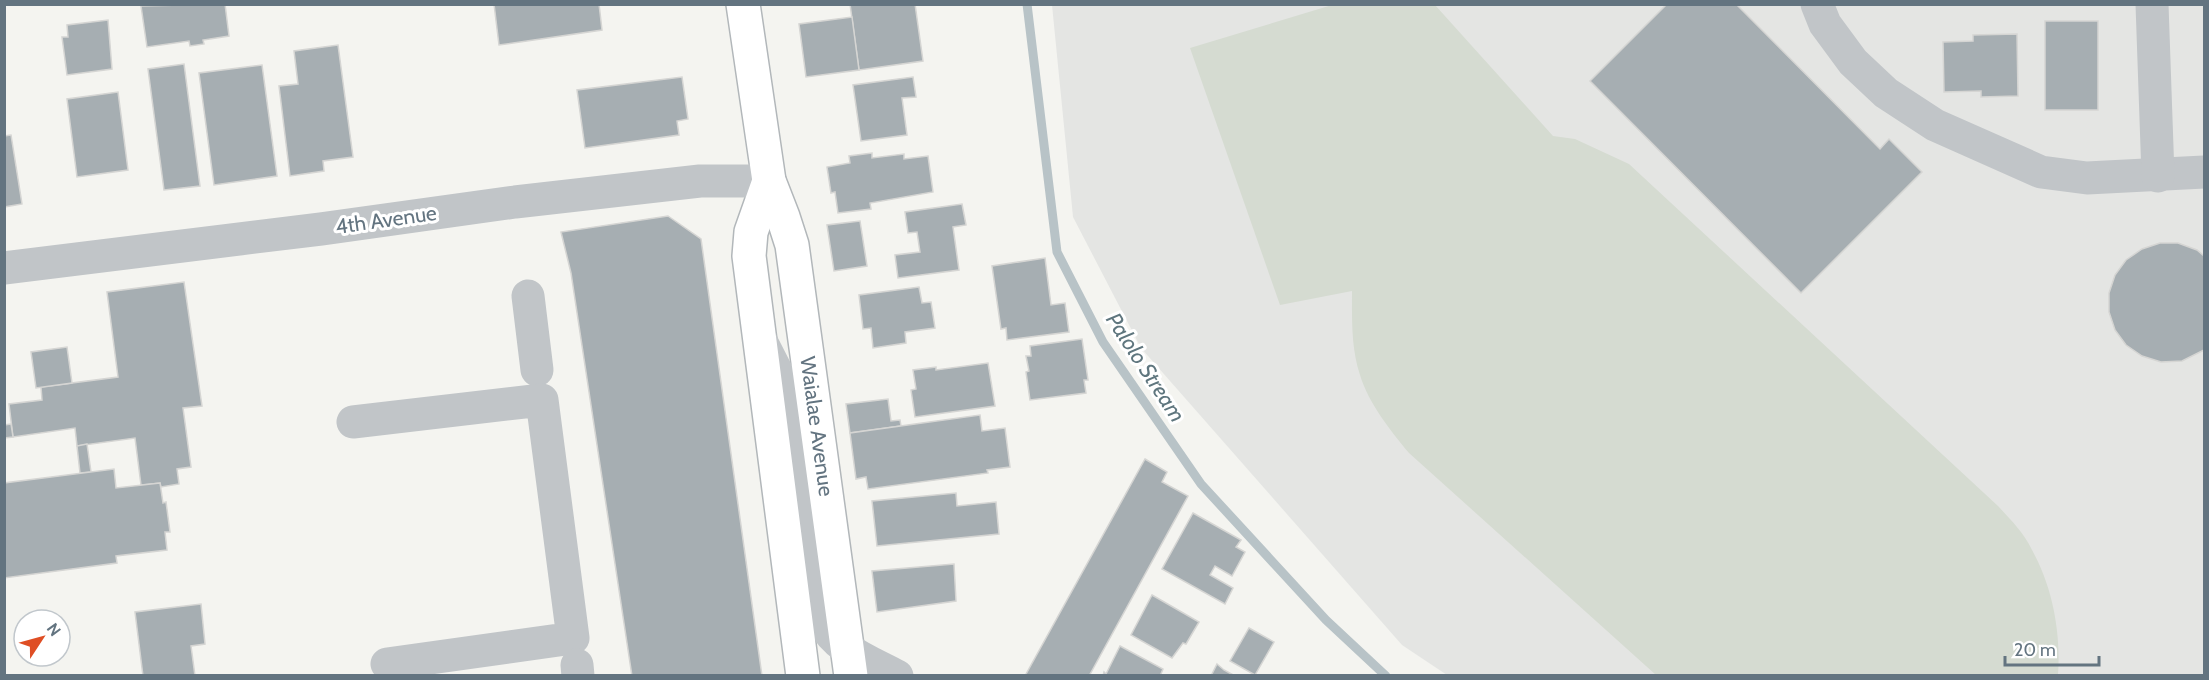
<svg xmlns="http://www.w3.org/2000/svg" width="2209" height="680" font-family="Cabin,sans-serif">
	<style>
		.built { fill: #e4e5e3 }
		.green { fill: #d5dbd1 }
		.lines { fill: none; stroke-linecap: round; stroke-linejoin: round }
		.stream { stroke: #b8c3c7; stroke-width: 9 }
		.building { fill: #a6aeb2; stroke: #d5d5d3; stroke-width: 1.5 }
		.major-casing { stroke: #b2b7ba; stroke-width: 36 }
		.minor { stroke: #c1c5c8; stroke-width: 33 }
		.major { stroke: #fff; stroke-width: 33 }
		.labels { text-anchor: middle; stroke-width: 6; stroke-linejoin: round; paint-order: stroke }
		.street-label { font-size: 21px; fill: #637480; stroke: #fff }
		.water-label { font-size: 22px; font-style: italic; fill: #5f767e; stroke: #fff }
	</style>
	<rect width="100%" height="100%" fill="#f4f4f0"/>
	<polygon class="built" points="1052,5 2204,5 2204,675 1447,675 1402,645 1141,348 1073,217"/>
	<path class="green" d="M1332,5H1435L1553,136L1575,139L1629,164L1998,506C2011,520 2024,533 2032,550C2053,588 2061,633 2058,675H1656L1409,453C1390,430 1369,404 1360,375C1351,348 1352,319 1352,291L1280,305L1190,48Z"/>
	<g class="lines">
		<polyline class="stream" points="1027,4 1057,252 1103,342 1201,484 1326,620 1386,676"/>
	</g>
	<g class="building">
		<polygon points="225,4 229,36 203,40 204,44 190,46 189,41 147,47 141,6"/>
		<polygon points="494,4 599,4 602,30 499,45"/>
		<polygon points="850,4 915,4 923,61 859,70"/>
		<polygon points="1667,4 1736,4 1880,149 1889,139 1922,172 1801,293 1590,81"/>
		<polygon points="852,17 859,70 806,77 799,24"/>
		<polygon points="108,20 112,69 67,75 62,37 68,37 67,25"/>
		<rect x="2045" y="21" width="53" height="89"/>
		<polygon points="2017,34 2018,96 1981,97 1981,91 1944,92 1943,42 1973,41 1973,35"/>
		<polygon points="338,45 353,157 323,161 324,171 290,176 279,86 298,84 294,51"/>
		<polygon points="184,64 200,186 164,190 148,69"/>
		<polygon points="262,65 277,176 214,185 199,73"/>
		<polygon points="682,77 688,119 677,121 679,135 585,148 577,90"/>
		<polygon points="913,77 916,97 902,98 907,135 861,141 853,85"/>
		<polygon points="118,92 128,170 77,177 67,99"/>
		<polygon points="11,135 22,204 4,207 4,136"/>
		<polygon points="872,153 872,158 904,154 904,159 928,156 933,192 870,203 871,209 838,213 835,192 831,193 827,167 850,163 849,156"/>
		<polygon points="962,204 966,225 953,227 959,270 898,278 895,255 920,252 917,232 908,233 905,212"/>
		<polygon points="668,216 701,239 762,676 632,676 571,273 561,232"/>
		<polygon points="860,221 867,266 834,271 827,225"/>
		<polygon points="2160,243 2178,243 2197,250 2204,256 2204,350 2182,361 2161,362 2142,356 2126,345 2115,330 2109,312 2109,293 2115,275 2126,260 2142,249"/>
		<polygon points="1045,258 1051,305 1065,303 1069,332 1007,340 1006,328 1001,329 992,266"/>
		<polygon points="184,282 202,406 183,408 191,467 177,469 179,484 161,487 160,483 141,485 135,438 77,446 75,428 13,437 9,404 42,400 41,387 118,377 107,292"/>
		<polygon points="919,287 922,303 931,302 935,328 905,332 906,343 873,348 871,328 863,329 859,295"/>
		<polygon points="1082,339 1088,380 1084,380 1086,393 1030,400 1026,372 1029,371 1026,356 1031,356 1030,346"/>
		<polygon points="67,347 72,383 36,388 31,352"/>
		<polygon points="988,363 995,406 915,417 911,390 916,389 913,370 936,367 936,370"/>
		<polygon points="888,399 891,421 900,420 901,426 850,433 846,404"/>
		<polygon points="980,415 982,431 1005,428 1010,467 987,470 988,473 868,489 866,477 856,479 850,433"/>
		<polygon points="11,424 13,437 4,438 4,425"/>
		<polygon points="87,444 91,472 80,473 77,446"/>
		<polygon points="1145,459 1167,472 1162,482 1188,496 1089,676 1025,676"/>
		<polygon points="114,469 116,488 160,483 163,503 166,502 170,532 165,532 167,550 116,556 117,563 4,578 4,483"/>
		<polygon points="956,493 957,506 996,502 999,534 877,546 872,501"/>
		<polygon points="1193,513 1241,540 1236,547 1245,552 1232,576 1215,566 1210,575 1233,588 1225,604 1162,569"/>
		<polygon points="954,564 956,601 877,612 872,571"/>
		<polygon points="1152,595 1199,622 1186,644 1183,643 1172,658 1131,635"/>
		<polygon points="201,604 205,644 191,646 195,676 143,676 135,612"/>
		<polygon points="1249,628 1274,642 1255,675 1230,661"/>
		<polygon points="1120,646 1163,669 1160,676 1103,676 1104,672 1106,674"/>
		<polygon points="1217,664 1224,670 1235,676 1211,676"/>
	</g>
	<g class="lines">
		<defs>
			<g id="major">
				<path id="s1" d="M743,4L769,181L783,217L792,245L851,676"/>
				<polyline points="769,181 751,232 749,256 803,676"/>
			</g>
		</defs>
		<use href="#major" class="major-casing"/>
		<g class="minor">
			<polyline points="1817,4 1825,24 1853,62 1886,93 1935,125 2041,172 2087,178 2204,172"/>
			<polyline points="2152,4 2158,176"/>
			<polyline points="4,268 321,229 515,202 700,181 769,181"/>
			<polyline points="528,296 537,370"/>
			<path d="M762,343L785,388L794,414L821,619C836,650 869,661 897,676"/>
			<polyline points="353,422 542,400 573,638 387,664"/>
			<polyline points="577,665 578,676"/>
		</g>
		<use href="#major" class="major"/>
	</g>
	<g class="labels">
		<g class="street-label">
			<text transform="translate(386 220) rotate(-8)" y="7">4th Avenue</text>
			<text dy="7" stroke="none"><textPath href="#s1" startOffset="430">Waialae Avenue</textPath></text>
		</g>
		<g class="water-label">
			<text transform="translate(1146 367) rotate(57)" y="8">Palolo Stream</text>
		</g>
	</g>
	<rect width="2209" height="680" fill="none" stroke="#637480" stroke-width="12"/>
	<g transform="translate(42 638) rotate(54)"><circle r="28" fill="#ffffff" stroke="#c1c7cc" stroke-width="1.5"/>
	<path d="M0-4.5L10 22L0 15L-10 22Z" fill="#df4e24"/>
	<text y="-9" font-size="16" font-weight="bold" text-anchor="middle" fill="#637480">N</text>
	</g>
	<path d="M2005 656v9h94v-9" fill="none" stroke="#637480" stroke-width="3"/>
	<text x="2014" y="656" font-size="18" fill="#637480" stroke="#ffffff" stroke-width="4.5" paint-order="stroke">20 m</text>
</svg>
